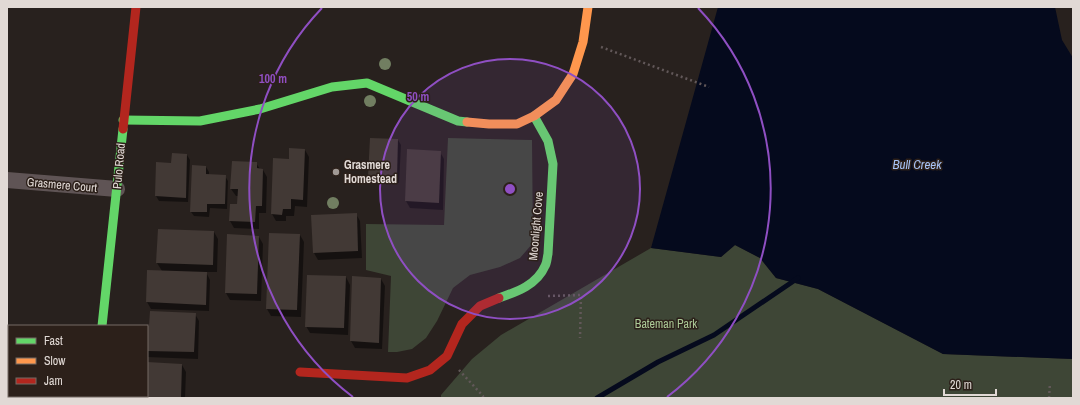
<svg xmlns="http://www.w3.org/2000/svg" width="1080" height="405" font-family="'Archivo Narrow',sans-serif">
	<style>
		.green { fill: #3e4636 }
		.water { fill: #050a1d }
		.shadow { fill: #0007 }
		.lines { fill: none; stroke-linecap: round; stroke-linejoin: round }
		.stream { stroke: #050a1d; stroke-width: 5 }
		.building { fill: #423935 }
		.path { stroke: #625859; stroke-width: 2.5; stroke-dasharray: 2 3; stroke-linecap: butt }
		.street { stroke: #5f5455; stroke-width: 16 }
		.fast { stroke: #63d668; stroke-width: 9 }
		.slow { stroke: #ff974d; stroke-width: 9 }
		.jam { stroke: #b3261e; stroke-width: 9 }
		.tree { fill: #717e61 }
		.ring { fill: none; stroke: #8f4fc3; stroke-width: 2 }
		.poi-dot { fill: #a09995; stroke: #2c201a; stroke-width: 1.5 }
		.labels { text-anchor: middle; stroke-width: 3; stroke-linejoin: round; paint-order: stroke }
		.poi-label { font-size: 12px; font-weight: bold; fill: #e1d9d5; stroke: #2c201a; text-anchor: start }
		.street-label { font-size: 12px; fill: #e1d9d5; stroke: #2c201a }
		.park-label { font-size: 12px; fill: #acca97; stroke: #2c201a }
		.water-label { font-size: 13px; font-style: italic; fill: #a7c2f4; stroke: #2c201a }
		.centre { fill: #8f4fc3; stroke: #2c201a; stroke-width: 2 }
		.ring-label { font-size: 12px; text-anchor: middle; font-weight: bold; fill: #8f4fc3; stroke: #2c201a; stroke-width: 3; stroke-linejoin: round; paint-order: stroke }
	</style>
	<rect width="100%" height="100%" fill="#28211e"/>
	<g class="green">
		<polygon points="448,138 532,140 533,243 520,258 500,267 470,275 453,288 437,321 426,338 412,349 397,352 388,352 391,276 366,270 366,224 444,225"/>
		<polygon points="735,245 760,258 776,278 818,289 943,354 1073,359 1073,398 441,398 441,395 472,359 501,335 651,248 721,257"/>
	</g>
	<polygon class="water" points="718,7 1055,7 1062,40 1073,58 1073,359 943,354 818,289 776,278 760,258 735,245 721,257 651,248"/>
	<g class="shadow">
		<polygon points="398,140 401,145 399,183 372,181 369,177"/>
		<polygon points="305,150 309,157 307,207 295,206 294,216 286,216 286,221 276,221 272,214 274,159 290,160"/>
		<polygon points="408,150 440,152 444,159 443,210 410,208 406,201"/>
		<polygon points="187,155 190,160 188,202 159,201 156,196 157,163 172,164"/>
		<polygon points="256,163 260,169 263,170 267,177 266,213 259,213 259,229 234,228 230,221 238,205 239,196 236,196 231,189"/>
		<polygon points="206,167 209,172 209,175 225,176 228,181 227,209 210,208 209,217 194,216 191,212"/>
		<polygon points="356,214 360,221 362,258 318,260 314,253"/>
		<polygon points="214,232 218,239 217,272 206,272 210,280 209,311 151,309 147,302 162,271 157,263"/>
		<polygon points="228,235 259,237 263,244 261,301 230,300 226,293"/>
		<polygon points="300,235 304,242 301,317 271,316 267,309"/>
		<polygon points="346,277 350,285 348,335 310,333 306,326"/>
		<polygon points="353,278 381,279 385,286 382,349 355,348 351,341"/>
		<polygon points="195,314 199,321 198,359 147,357 147,327"/>
		<polygon points="147,363 182,365 186,372 185,398 137,398 137,396 147,396"/>
	</g>
	<g class="lines">
		<polyline class="stream" points="597,398 658,362 714,335 798,278"/>
	</g>
	<g class="building">
		<polygon points="370,138 398,139 397,178 368,177"/>
		<polygon points="289,148 305,149 303,200 291,199 291,209 283,209 282,215 271,214 273,158 289,159"/>
		<polygon points="407,149 441,151 439,203 405,201"/>
		<polygon points="172,153 187,154 186,198 155,196 156,162 171,163"/>
		<polygon points="232,161 257,162 257,168 263,169 262,206 256,206 255,222 229,221 230,204 237,204 238,189 230,189"/>
		<polygon points="192,165 206,166 206,174 226,175 225,204 207,204 207,212 190,212"/>
		<polygon points="357,213 358,251 313,253 311,215"/>
		<polygon points="158,229 214,231 213,265 156,263"/>
		<polygon points="269,233 300,234 297,310 266,309"/>
		<polygon points="227,234 259,236 257,294 225,293"/>
		<polygon points="147,270 207,272 206,305 146,302"/>
		<polygon points="307,275 346,276 344,328 305,327"/>
		<polygon points="352,276 381,278 379,343 350,341"/>
		<polygon points="150,311 196,313 194,352 147,351 147,326 149,326"/>
		<polygon points="147,362 182,364 181,398 136,398 136,396 147,396"/>
	</g>
	<g class="lines">
		<g class="path">
			<polyline points="601,47 709,87"/>
			<polyline points="548,296 581,295 580,338"/>
			<polyline points="459,370 483,396 483,398"/>
			<polyline points="1049,398 1050,383"/>
		</g>
		<g class="street">
			<polyline points="7,180 117,189"/>
			<polyline points="95,398 95,396"/>
		</g>
		<g class="fast">
			<polyline points="123,120 200,121 260,109 332,87 367,83 458,121 467,122"/>
			<path d="M499,298C516,292 537,285 545,266C547,263 547,258 548,254L553,164L548,141L534,116"/>
			<polyline points="102,326 123,129"/>
		</g>
		<polyline class="slow" points="467,122 489,124 517,124 534,116 556,100 573,74 583,42 588,7"/>
		<g class="jam">
			<polyline points="123,129 136,7"/>
			<polyline points="300,372 407,378 430,370 447,356 462,324 480,306 499,298"/>
		</g>
	</g>
	<g class="tree">
		<circle cx="385" cy="64" r="6"/>
		<circle cx="370" cy="101" r="6"/>
		<circle cx="333" cy="203" r="6"/>
	</g>
	<circle cx="510" cy="189" r="130" fill="#8f4fc3" fill-opacity=".12"/>
	<g class="ring">
		<circle cx="510" cy="189" r="130"/>
		<path d="M353 397A261 261 0 0 1 322 8M698 8A261 261 0 0 1 667 397"/>
	</g>
	<circle class="poi-dot" cx="336" cy="172" r="4"/>
	<g class="labels">
		<g class="poi-label">
			<text x="344" y="169">Grasmere<tspan x="344" dy="14">Homestead</tspan></text>
		</g>
		<g class="street-label">
			<text transform="translate(119 166) rotate(-85)" y="4">Pulo Road</text>
			<text transform="translate(62 185) rotate(5)" y="4">Grasmere Court</text>
			<text transform="translate(536 226) rotate(-85)" y="4">Moonlight Cove</text>
		</g>
		<g class="park-label">
			<text x="666" y="328">Bateman Park</text>
		</g>
		<g class="water-label">
			<text x="917" y="169">Bull Creek</text>
		</g>
	</g>
	<circle cx="510" cy="189" r="6" class="centre"/>
	<g class="ring-label">
		<text x="273" y="83">100 m</text>
		<text x="418" y="101">50 m</text>
	</g>
	<rect width="1080" height="405" fill="none" stroke="#e1d9d5" stroke-width="16"/>
	<rect x="8" y="325" width="140" height="72" fill="#2c201a" stroke="#746a65"/>
	<rect x="16" y="338" width="20" height="6" fill="#63d668" stroke="#746a65"/>
	<text x="44" y="345" font-size="12" fill="#e1d9d5">Fast</text>
	<rect x="16" y="358" width="20" height="6" fill="#ff974d" stroke="#746a65"/>
	<text x="44" y="365" font-size="12" fill="#e1d9d5">Slow</text>
	<rect x="16" y="378" width="20" height="6" fill="#b3261e" stroke="#746a65"/>
	<text x="44" y="385" font-size="12" fill="#e1d9d5">Jam</text>
	<path d="M944 389v6h52v-6" fill="none" stroke="#e1d9d5" stroke-width="2"/>
	<text x="950" y="389" font-size="12" fill="#e1d9d5" stroke="#2c201a" stroke-width="3" paint-order="stroke">20 m</text>
</svg>
